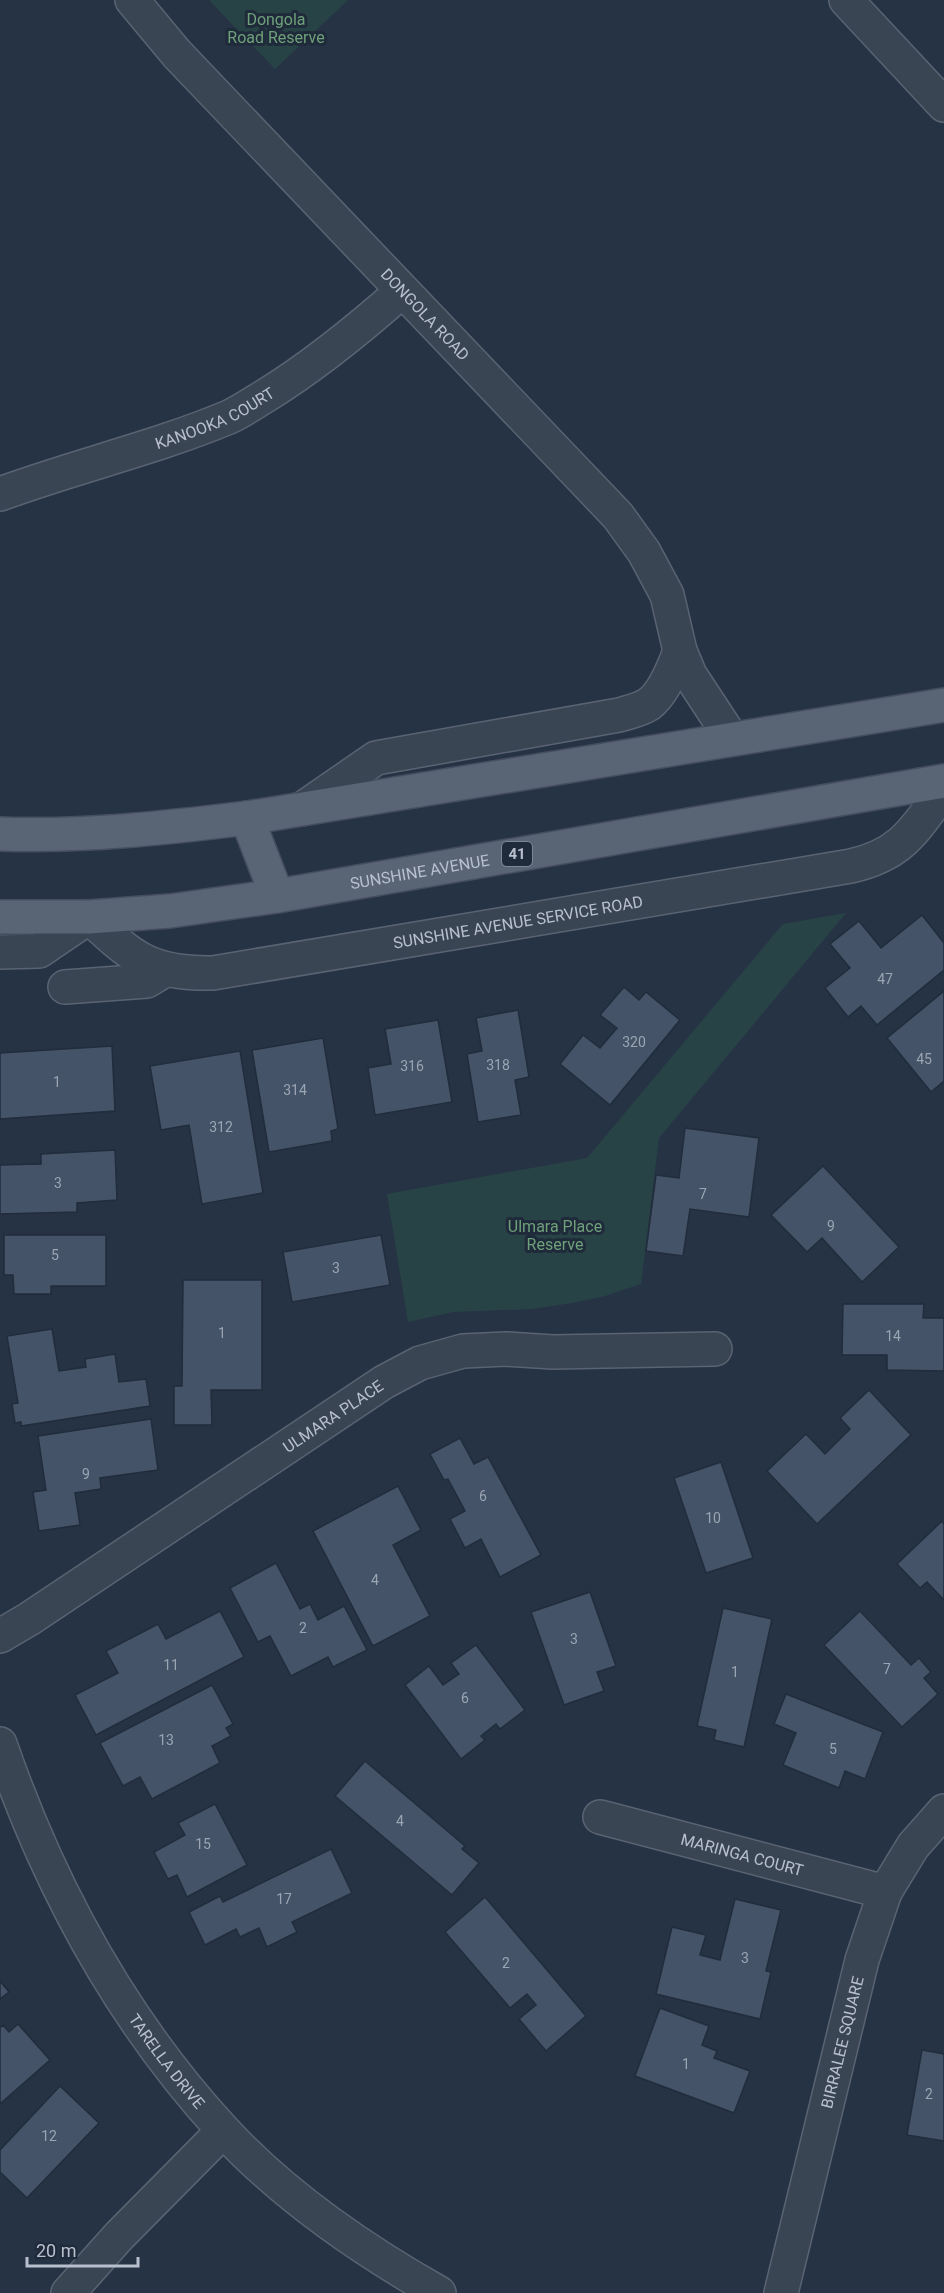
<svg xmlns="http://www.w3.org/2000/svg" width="944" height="2293" font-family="Roboto,sans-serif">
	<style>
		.green { fill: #284346 }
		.building { fill: #445367; stroke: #212c3c; stroke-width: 1.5 }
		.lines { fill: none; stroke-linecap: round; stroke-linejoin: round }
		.minor-casing { stroke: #596372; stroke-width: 36 }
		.primary-casing { stroke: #444e5e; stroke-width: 36 }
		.minor { stroke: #3a4554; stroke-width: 33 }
		.primary { stroke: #596474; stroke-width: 33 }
		.labels { text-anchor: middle; stroke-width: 6; stroke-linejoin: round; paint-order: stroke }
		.number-label { font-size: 14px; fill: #9ba5b4 }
		.shield { fill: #1f2a3a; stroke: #8a93a2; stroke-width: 1.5 }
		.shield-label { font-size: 15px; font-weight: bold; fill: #b8c0ce }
		.park-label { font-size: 16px; fill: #6ea079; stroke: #1f2a3a }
		.street-label { font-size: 16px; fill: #b8c0ce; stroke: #1f2a3a }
	</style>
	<rect width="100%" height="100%" fill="#263345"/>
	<g class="green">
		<polygon points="209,0 348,0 275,69"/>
		<polygon points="846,913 659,1138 641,1284 605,1296 572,1303 532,1309 453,1312 408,1322 387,1194 587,1158 783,924"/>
	</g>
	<g class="building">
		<polygon points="922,915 944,943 944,970 877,1025 861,1006 848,1017 825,988 850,968 830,944 859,921 881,948"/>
		<polygon points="624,987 639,1000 646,992 680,1020 610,1105 560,1064 583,1035 600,1048 617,1028 600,1015"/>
		<polygon points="944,991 944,1081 931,1092 887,1038"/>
		<polygon points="518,1010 529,1077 515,1080 521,1115 478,1122 467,1054 482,1051 476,1018"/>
		<polygon points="438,1020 452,1102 375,1115 368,1068 391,1064 385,1029"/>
		<polygon points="323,1038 338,1129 331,1131 332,1141 269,1152 252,1050"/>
		<polygon points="112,1046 115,1111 0,1119 0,1053"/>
		<polygon points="240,1051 263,1193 202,1204 189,1125 161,1130 150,1066"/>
		<polygon points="685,1128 759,1138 749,1217 690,1209 683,1256 646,1251 656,1175 679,1178"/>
		<polygon points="115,1150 117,1200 77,1203 77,1212 0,1214 0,1165 41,1164 41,1154"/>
		<polygon points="823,1166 899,1247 862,1282 822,1238 807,1252 771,1215"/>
		<polygon points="4,1235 106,1235 106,1286 51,1286 51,1294 14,1294 13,1275 4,1275"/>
		<polygon points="381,1235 390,1285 292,1302 283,1252"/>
		<polygon points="183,1280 262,1280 262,1390 211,1390 212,1425 174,1425 174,1386 182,1386"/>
		<polygon points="843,1304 924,1304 923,1318 944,1318 944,1371 887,1370 887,1355 842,1355"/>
		<polygon points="52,1329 59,1371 86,1367 85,1359 115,1354 119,1382 146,1379 150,1406 21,1426 21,1422 15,1423 12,1404 18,1403 7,1336"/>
		<polygon points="869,1390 911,1435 817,1524 767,1471 806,1434 825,1454 850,1429 840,1418"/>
		<polygon points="151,1419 158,1470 100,1478 101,1489 75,1493 80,1525 39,1531 33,1492 46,1490 38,1436"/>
		<polygon points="460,1438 474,1464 488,1457 541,1555 500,1577 481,1539 465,1548 450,1519 465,1511 448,1479 444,1480 430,1454"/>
		<polygon points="721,1462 753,1558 706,1573 674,1478"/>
		<polygon points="398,1486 421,1530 393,1545 430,1616 373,1646 313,1531"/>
		<polygon points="942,1521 944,1524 944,1600 927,1582 920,1588 897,1564"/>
		<polygon points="276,1563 300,1609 310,1604 318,1620 344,1606 367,1650 333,1667 328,1657 291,1676 270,1636 258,1642 230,1588"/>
		<polygon points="590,1592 616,1666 597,1672 604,1691 564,1705 531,1612"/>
		<polygon points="723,1608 772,1619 744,1747 714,1740 716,1730 697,1726"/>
		<polygon points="220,1611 244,1657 96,1735 75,1695 118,1673 106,1651 158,1624 166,1639"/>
		<polygon points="860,1611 911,1665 919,1658 931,1672 924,1678 938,1694 902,1727 824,1645"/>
		<polygon points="476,1645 525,1710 500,1729 496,1724 481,1736 485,1740 461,1759 405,1685 429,1666 443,1685 459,1674 451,1663"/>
		<polygon points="212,1685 233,1724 226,1728 231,1736 212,1746 220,1763 152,1799 140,1777 123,1786 100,1743"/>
		<polygon points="786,1694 883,1732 865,1779 845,1771 839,1788 783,1765 796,1733 774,1724"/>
		<polygon points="365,1761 465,1846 462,1849 479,1863 452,1895 335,1796"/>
		<polygon points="215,1804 247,1865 187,1897 177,1875 168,1879 154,1852 185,1835 178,1823"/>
		<polygon points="331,1849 352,1893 292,1922 297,1932 267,1947 259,1928 240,1937 236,1929 205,1945 189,1912 220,1896 223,1902"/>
		<polygon points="485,1897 586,2016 546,2051 519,2019 536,2005 527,1994 510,2008 445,1932"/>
		<polygon points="735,1899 781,1910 766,1971 771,1972 760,2019 656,1994 672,1927 706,1935 700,1955 720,1960"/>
		<polygon points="0,1981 9,1992 0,1999"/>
		<polygon points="660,2008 709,2026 702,2045 717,2051 714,2058 750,2071 734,2113 635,2076"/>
		<polygon points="18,2024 50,2060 0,2104 0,2028 3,2025 9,2032"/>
		<polygon points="922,2050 944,2054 944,2141 907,2135"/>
		<polygon points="60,2086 99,2123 27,2198 0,2172 0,2150"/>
	</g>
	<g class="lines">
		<defs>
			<g id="minor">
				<path id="s1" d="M132,0L177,54L618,516L644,552L667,595L680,651L690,675L732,739"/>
				<polyline points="846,0 944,105"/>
				<path id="s2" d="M0,494C76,466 155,448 229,417C242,411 253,403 265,396C314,366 359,329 402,291"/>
				<path d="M302,809L376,758L619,715C629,712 640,710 649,704C663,694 674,667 680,651"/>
				<path id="s3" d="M0,952L39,951L89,917C133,958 150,974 213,973L851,866C903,854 914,830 944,790"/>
				<polyline points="65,987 147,981 165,970"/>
				<path id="s4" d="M0,1636L29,1619L384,1382L420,1363L463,1351L506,1349L553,1352L715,1349"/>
				<path id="s5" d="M0,1744C49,1886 121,2019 223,2130C284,2196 361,2249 439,2293"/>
				<path id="s6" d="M600,1817L885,1892"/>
				<polyline points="68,2293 119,2236 223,2131"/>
				<path id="s7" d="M781,2293L862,1960L885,1892L913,1846L944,1811"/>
			</g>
			<g id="primary">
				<polyline points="247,818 277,896"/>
				<path d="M0,834C83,837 165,828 247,818L944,705"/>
				<path id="s8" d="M0,917H89L170,911L277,896L944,781"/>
			</g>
		</defs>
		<use href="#minor" class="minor-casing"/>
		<use href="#primary" class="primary-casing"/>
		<use href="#minor" class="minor"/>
		<use href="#primary" class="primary"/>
	</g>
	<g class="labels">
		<g class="number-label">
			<text x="885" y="984">47</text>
			<text x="634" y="1047">320</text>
			<text x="924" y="1064">45</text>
			<text x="498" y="1070">318</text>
			<text x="412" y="1071">316</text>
			<text x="57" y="1087">1</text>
			<text x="295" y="1095">314</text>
			<text x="221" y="1132">312</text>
			<text x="58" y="1188">3</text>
			<text x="703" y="1199">7</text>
			<text x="831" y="1231">9</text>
			<text x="55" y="1260">5</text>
			<text x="336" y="1273">3</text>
			<text x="222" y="1338">1</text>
			<text x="893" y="1341">14</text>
			<text x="86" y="1479">9</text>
			<text x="483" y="1501">6</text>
			<text x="713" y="1523">10</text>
			<text x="375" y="1585">4</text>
			<text x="303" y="1633">2</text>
			<text x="574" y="1644">3</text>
			<text x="171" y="1670">11</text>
			<text x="887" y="1674">7</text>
			<text x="735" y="1677">1</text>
			<text x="465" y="1703">6</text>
			<text x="166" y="1745">13</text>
			<text x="833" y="1754">5</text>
			<text x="400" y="1826">4</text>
			<text x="203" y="1849">15</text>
			<text x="284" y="1904">17</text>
			<text x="745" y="1963">3</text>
			<text x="506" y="1968">2</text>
			<text x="686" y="2069">1</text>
			<text x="929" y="2099">2</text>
			<text x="49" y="2141">12</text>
		</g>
		<rect class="shield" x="502" y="842" width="30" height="24" rx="4.5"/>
		<g class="shield-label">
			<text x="517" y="859">41</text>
		</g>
		<g class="park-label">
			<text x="276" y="25">Dongola<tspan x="276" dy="18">Road Reserve</tspan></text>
			<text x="555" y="1232">Ulmara Place<tspan x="555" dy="18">Reserve</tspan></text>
		</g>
		<g class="street-label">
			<text dy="6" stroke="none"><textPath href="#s1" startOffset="430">DONGOLA ROAD</textPath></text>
			<text dy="6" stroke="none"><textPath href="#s2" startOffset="228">KANOOKA COURT</textPath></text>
			<text dy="6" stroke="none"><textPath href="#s8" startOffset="423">SUNSHINE AVENUE</textPath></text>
			<text dy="6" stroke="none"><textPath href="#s3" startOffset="550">SUNSHINE AVENUE SERVICE ROAD</textPath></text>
			<text dy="6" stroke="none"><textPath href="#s4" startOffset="399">ULMARA PLACE</textPath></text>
			<text dy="6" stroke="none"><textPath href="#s6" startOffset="147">MARINGA COURT</textPath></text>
			<text dy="6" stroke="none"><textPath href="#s7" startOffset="258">BIRRALEE SQUARE</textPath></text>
			<text dy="6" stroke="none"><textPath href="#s5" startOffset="360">TARELLA DRIVE</textPath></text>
		</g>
	</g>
	<path d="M27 2257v9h111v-9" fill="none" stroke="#b8c0ce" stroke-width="3"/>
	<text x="36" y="2257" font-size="18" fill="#b8c0ce" stroke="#1f2a3a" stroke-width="4.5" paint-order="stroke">20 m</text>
</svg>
